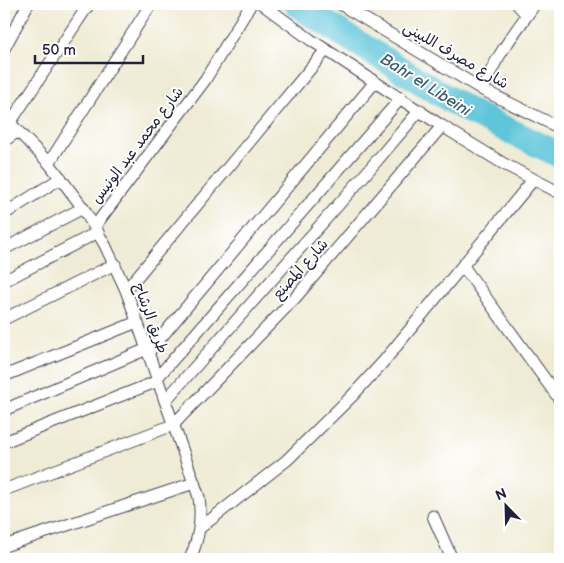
<svg xmlns="http://www.w3.org/2000/svg" width="564" height="563" font-family="'Balsamiq Sans','Playpen Sans Arabic',sans-serif">
	<style>
		.lines { fill: none; stroke-linecap: round; stroke-linejoin: round }
		.river { stroke: #5ec6da; stroke-width: 26 }
		.street-casing { stroke: #414052; stroke-width: 13 }
		.street { stroke: #fff; stroke-width: 11 }
		.labels { text-anchor: middle; stroke-width: 4; stroke-linejoin: round; paint-order: stroke }
		.street-label { font-size: 15px; fill: #22223b; stroke: #fff }
		.water-label { font-size: 16px; font-style: italic; fill: #375b73; stroke: #fff }
	</style>
	<rect width="100%" height="100%" fill="#fff"/>
	<filter id="ink" filterUnits="userSpaceOnUse"><feTurbulence type="fractalNoise" baseFrequency=".02" numOctaves="2"/><feDisplacementMap in="SourceGraphic" scale="10" xChannelSelector="R" yChannelSelector="G"/><feConvolveMatrix kernelMatrix="1 2 1 2 8 2 1 2 1" color-interpolation-filters="sRGB"/></filter>
	<filter id="wash" filterUnits="userSpaceOnUse"><feTurbulence type="fractalNoise" baseFrequency=".0096" numOctaves="4" result="noise"/><feDisplacementMap in="SourceGraphic" scale="20" xChannelSelector="R" yChannelSelector="G"/><feGaussianBlur stdDeviation="1.12" result="paint"/><feColorMatrix in="noise" values="0 0 0 0 0 0 0 0 0 0 0 0 0 0 0 0 0 1.4 0 .05"/><feComposite in="paint" operator="in"/></filter>
	<g filter="url(#wash)">
		<rect width="100%" height="100%" fill="#efebd4"/>
		<g class="lines">
			<polyline class="river" points="297,4 309,13 470,112 560,155"/>
		</g>
	</g>
	<g filter="url(#ink)">
		<g class="lines">
			<defs>
				<g id="street">
					<polyline points="262,4 311,40 442,126 504,164 560,193"/>
					<polyline points="340,4 483,90 560,128"/>
					<polyline points="517,4 527,15"/>
					<polyline points="4,49 28,4"/>
					<path d="M483,90C494,58 516,31 535,4"/>
					<path d="M4,117L49,163L83,208L105,245L126,290L199,497C202,520 199,538 190,559"/>
					<polyline points="10,123 89,4"/>
					<polyline points="4,141 18,131"/>
					<polyline points="49,163 151,4"/>
					<polyline points="4,214 61,178"/>
					<polyline points="95,226 205,80 251,4"/>
					<polyline points="4,249 83,208"/>
					<polyline points="463,266 560,400"/>
					<polyline points="4,281 98,232"/>
					<polyline points="126,290 326,50"/>
					<polyline points="4,319 115,264"/>
					<polyline points="148,353 375,82"/>
					<polyline points="4,376 137,322"/>
					<polyline points="157,378 401,98"/>
					<polyline points="165,401 362,178 420,110"/>
					<polyline points="4,410 147,349"/>
					<polyline points="4,442 158,381"/>
					<polyline points="4,490 173,425 295,298 442,126"/>
					<polyline points="433,516 452,559"/>
					<polyline points="200,528 287,460 353,395 384,361 533,180"/>
					<polyline points="4,546 194,483"/>
				</g>
			</defs>
			<use href="#street" class="street-casing"/>
			<use href="#street" class="street"/>
		</g>
	</g>
	<g class="labels">
		<g class="street-label">
			<text transform="translate(456 55) rotate(30)" y="5">شارع مصرف اللبينى</text>
			<text transform="translate(137 145) rotate(-53)" y="5">شارع محمد عبد الونيس</text>
			<text transform="translate(300 269) rotate(-48)" y="5">شارع المصنع</text>
			<text transform="translate(151 318) rotate(70)" y="5">طريق الرشاح</text>
		</g>
		<g class="water-label">
			<text transform="translate(426 84) rotate(32)" y="6">Bahr el Libeini</text>
		</g>
	</g>
	<rect width="564" height="563" fill="none" stroke="#fff" stroke-width="20"/>
	<g transform="translate(506 506) rotate(337)" stroke="#ffffff" stroke-width="4" paint-order="stroke">
	<path d="M0-4L9 19L0 12L-9 19Z" fill="#22223b"/>
	<text y="-8" font-size="14" font-weight="bold" text-anchor="middle" fill="#22223b">N</text>
	</g>
	<path d="M35 55v8h108v-8" fill="none" stroke="#22223b" stroke-width="2.5"/>
	<text x="42" y="55" font-size="15" fill="#22223b" stroke="#ffffff" stroke-width="4" paint-order="stroke">50 m</text>
</svg>
